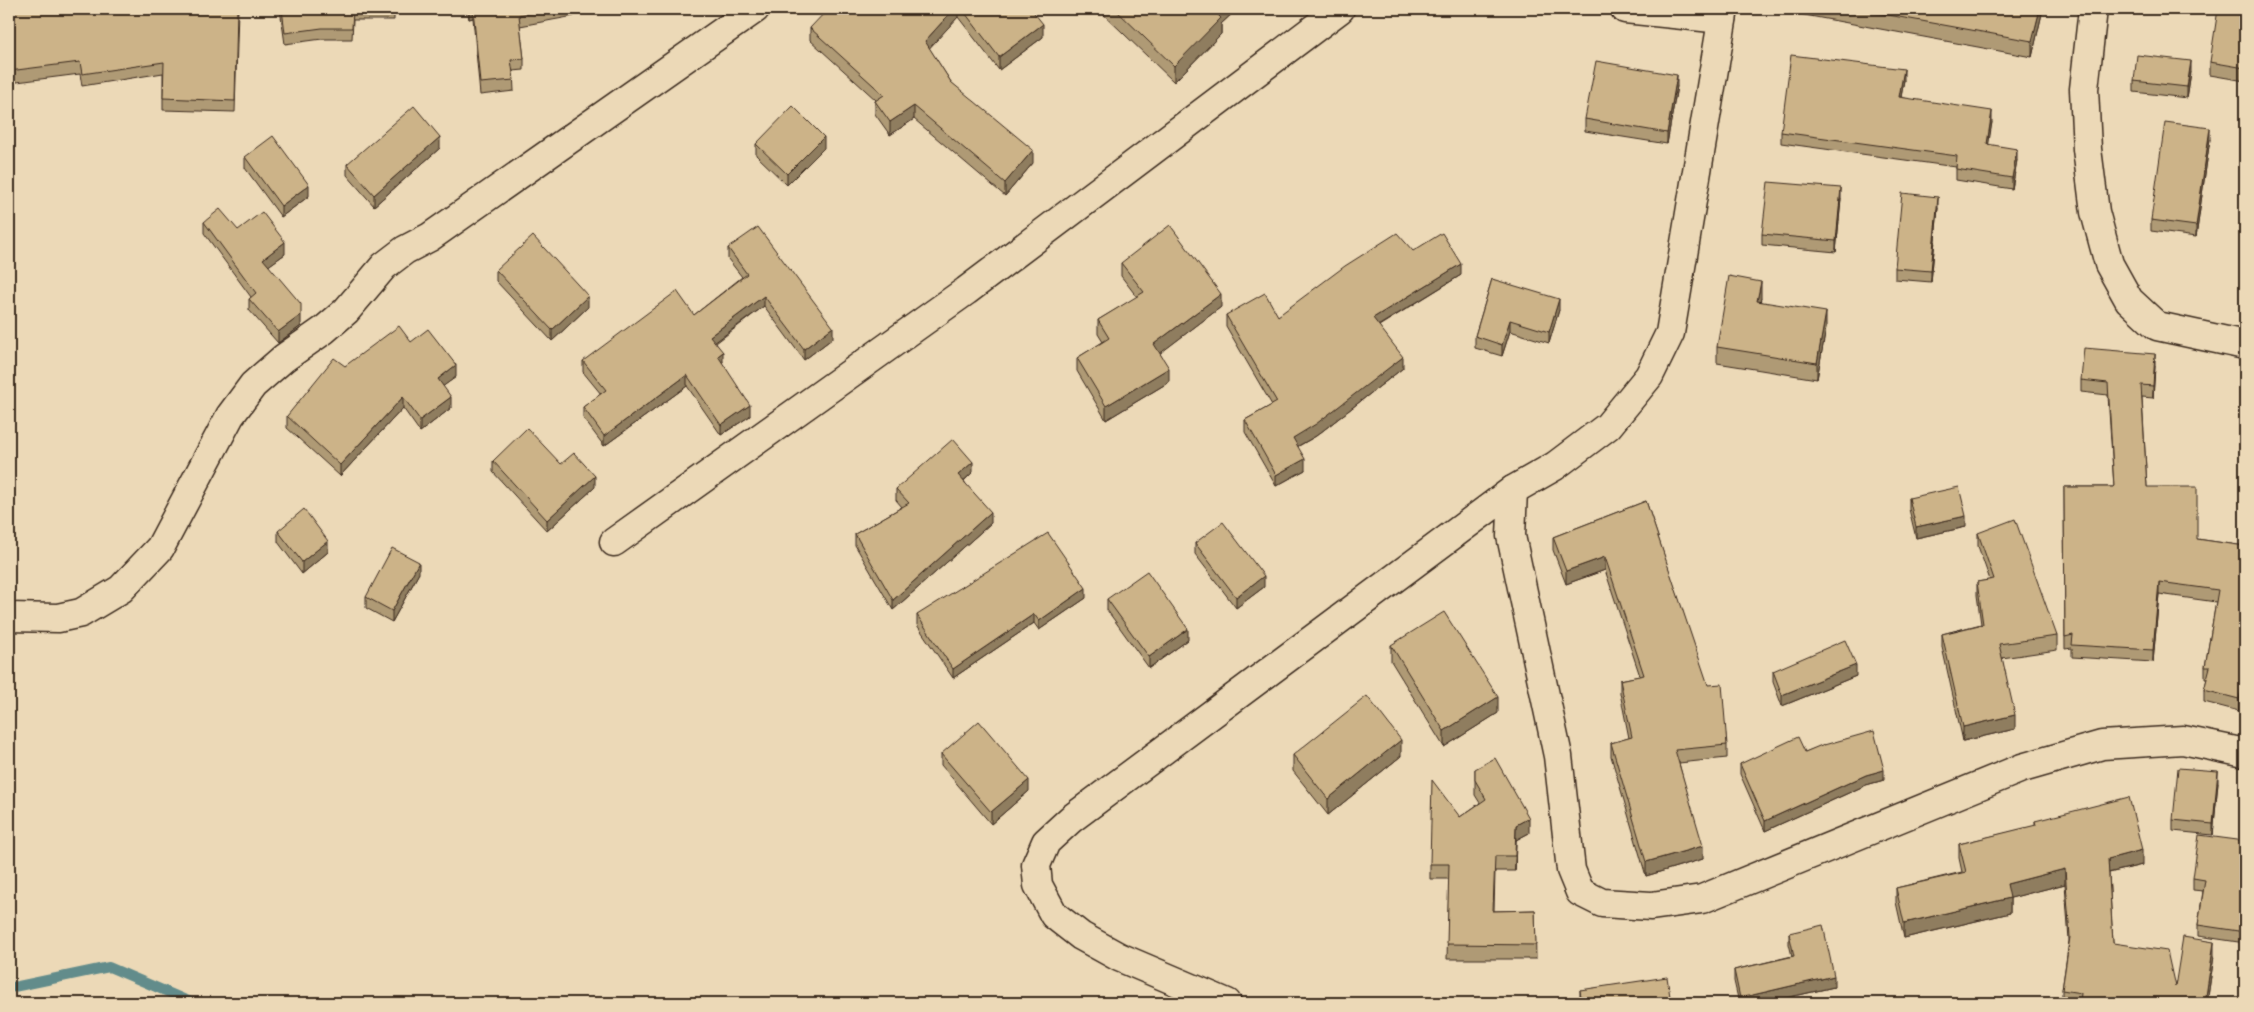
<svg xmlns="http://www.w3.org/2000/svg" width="2254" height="1012" font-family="Caveat,sans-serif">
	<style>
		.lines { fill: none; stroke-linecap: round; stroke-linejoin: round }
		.stream { stroke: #628c8b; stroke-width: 10 }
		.street-casing { stroke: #3b2a1e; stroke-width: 31 }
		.street { stroke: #ecd9b7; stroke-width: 28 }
		.wall { fill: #af9a75; stroke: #3b2a1e }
		.shaded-wall { fill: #8f7d5f; stroke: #3b2a1e }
		.building { fill: #ccb388; stroke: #3b2a1e }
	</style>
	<rect width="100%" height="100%" fill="#ecd9b7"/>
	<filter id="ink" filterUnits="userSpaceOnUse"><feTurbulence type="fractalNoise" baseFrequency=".02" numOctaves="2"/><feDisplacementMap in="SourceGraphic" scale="10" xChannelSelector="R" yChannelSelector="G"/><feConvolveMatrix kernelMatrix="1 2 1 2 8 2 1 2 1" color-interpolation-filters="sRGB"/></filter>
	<g filter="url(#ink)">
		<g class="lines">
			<polyline class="stream" points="9,988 109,967 193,1003"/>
			<defs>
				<g id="street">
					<polyline points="1625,9 1722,19"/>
					<polyline points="2093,9 2084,89 2087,149 2095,212 2109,264 2129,300 2157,326 2245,345"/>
					<polyline points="1513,490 1511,536 1558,756 1571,870 1580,892 1602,903 1651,906 1702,899 2022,768 2102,745 2183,740 2245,753"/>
					<polyline points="614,542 966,291 1340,9"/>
					<polyline points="9,617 58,618 81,613 121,589 160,548 230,416 253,385 284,358 324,330 346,311 384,266 405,250 430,237 755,9"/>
					<polyline points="1227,1003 1119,957 1081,936 1054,915 1038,885 1036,865 1046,842 1071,819 1513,490 1555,466 1608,426 1649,376 1670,333 1724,9"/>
				</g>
			</defs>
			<use href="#street" class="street-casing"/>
			<use href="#street" class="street"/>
		</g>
		<g class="wall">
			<polygon points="9,9 238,9 235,112 163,110 163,73 82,86 80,74 9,83"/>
			<polygon points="280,9 394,9 394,20 353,20 352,39 322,39 285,44"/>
			<polygon points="467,9 574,9 574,16 520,26 524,59 524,70 513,71 514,91 480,95 473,18 469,19"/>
			<polygon points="893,9 1031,9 1043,37 999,70 958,17 929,48 951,82 1033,163 1005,196 914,119 890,135 875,114 875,101 876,100 810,40 810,28 891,12"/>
			<polygon points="1098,9 1237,9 1221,24 1221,34 1174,82"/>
			<polygon points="1772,9 2043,9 2032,57"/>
			<polygon points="2245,9 2245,81 2210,75 2210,62"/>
			<polygon points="2191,72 2187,98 2134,92 2134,81"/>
			<polygon points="1904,80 1901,97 1992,122 1988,144 2017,160 2012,189 1956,180 1956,167 1781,143 1781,132"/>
			<polygon points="1677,86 1667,144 1585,131 1585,119"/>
			<polygon points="2210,139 2196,237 2151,231 2151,220"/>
			<polygon points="756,144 824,148 787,185 756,155"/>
			<polygon points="440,148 374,206 347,175 347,164"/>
			<polygon points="245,157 309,196 281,217 245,168"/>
			<polygon points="1841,199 1836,252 1762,245 1762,234"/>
			<polygon points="1938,208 1931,282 1895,279 1895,268"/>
			<polygon points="204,222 238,230 285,254 268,266 301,326 278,343 249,310 249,299 251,297 204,233"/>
			<polygon points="728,248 833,338 804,360 764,306 716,343 723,362 722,363 750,416 721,435 687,386 604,446 583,418 583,407 601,394 583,372 583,361 694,315 742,277 728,259"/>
			<polygon points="1413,251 1461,275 1379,326 1403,368 1316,436 1297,447 1305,470 1276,486 1245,432 1245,420 1272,405 1226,326 1226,315 1278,316"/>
			<polygon points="1121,263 1221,307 1160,353 1169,382 1106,420 1077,371 1077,358 1103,342 1098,334 1098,320 1137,297 1121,276"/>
			<polygon points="496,270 588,307 552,341 496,281"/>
			<polygon points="1492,279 1559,310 1549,343 1510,331 1502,356 1475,348 1475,336"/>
			<polygon points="1761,298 1760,301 1826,328 1817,379 1717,363 1717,347"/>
			<polygon points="411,342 456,377 443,386 451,408 420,432 403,408 340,476 287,428 287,416 345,366"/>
			<polygon points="2155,366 2153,398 2142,397 2147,487 2197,539 2245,546 2239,711 2204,702 2204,690 2207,679 2205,679 2205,667 2216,602 2159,594 2153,662 2072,657 2072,648 2065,649 2064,487 2114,487 2108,395 2081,392 2081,380"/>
			<polygon points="493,461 561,464 595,487 547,531 493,472"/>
			<polygon points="973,472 964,481 991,523 893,610 855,545 855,534 902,507 896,500 896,489"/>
			<polygon points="1909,498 1966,527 1916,538 1909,509"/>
			<polygon points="1646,501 1727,745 1727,758 1679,763 1703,859 1646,876 1611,756 1611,743 1629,738 1620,693 1620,680 1640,676 1605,570 1566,584 1553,550 1553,537"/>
			<polygon points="278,531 328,552 302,574 278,542"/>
			<polygon points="1978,533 2057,636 2057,650 2002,658 2015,729 1963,741 1942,647 1942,634 1981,624 1977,595 1977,582 1990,580 1978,546"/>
			<polygon points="1195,543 1264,587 1236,608 1195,554"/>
			<polygon points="419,573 392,622 366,608 366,597"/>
			<polygon points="1086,598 1039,630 1034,623 953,678 917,625 917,615"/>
			<polygon points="1107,599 1188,640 1149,668 1107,610"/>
			<polygon points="1391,645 1498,713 1444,747 1391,661"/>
			<polygon points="1773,671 1856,676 1782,706 1773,682"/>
			<polygon points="1824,745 1884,780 1866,785 1765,831 1740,774 1740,764 1805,752"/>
			<polygon points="941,754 1029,791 991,824 941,765"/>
			<polygon points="1293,755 1401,756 1328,815 1293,771"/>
			<polygon points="1475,769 1529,833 1516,840 1515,871 1495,871 1494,911 1535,910 1536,959 1447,959 1449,879 1430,879 1430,864 1460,817 1480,803 1475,795"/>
			<polygon points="2218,782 2213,835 2173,831 2173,820"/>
			<polygon points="2035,821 2142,865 2109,873 2113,943 2175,987 2214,956 2207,1003 2062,1003 2062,990 2069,941 2065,884 2010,898 2010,913 1904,938 1896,902 1896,888 1962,872 1959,858 1959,844 2035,826"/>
			<polygon points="2245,841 2245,943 2198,936 2198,925 2203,891 2193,890 2193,878"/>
			<polygon points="1789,933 1834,987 1764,1003 1739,1003 1734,981 1734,970 1792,956 1789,944"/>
			<polygon points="1580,990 1671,1003 1580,1003"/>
		</g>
		<g class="shaded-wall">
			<polygon points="469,9 473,9 473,18 469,19"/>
			<polygon points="954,9 958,9 958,17 925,53 925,41"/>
			<polygon points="1220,9 1237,9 1221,24 1221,34 1174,82 1174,66 1216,13"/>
			<polygon points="2040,9 2043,9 2032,57 2032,41"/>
			<polygon points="1043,24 1043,37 999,70 999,57"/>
			<polygon points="2191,61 2191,72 2187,98 2187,87"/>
			<polygon points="1904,69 1904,80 1899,108 1899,97"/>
			<polygon points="1677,75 1677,86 1667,144 1667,133"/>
			<polygon points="914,106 914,119 890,135 890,122"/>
			<polygon points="1992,111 1992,122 1987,155 1987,144"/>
			<polygon points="2210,128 2210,139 2196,237 2196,226"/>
			<polygon points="440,137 440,148 374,206 374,195"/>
			<polygon points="824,137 824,148 787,185 787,174"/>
			<polygon points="2017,149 2017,160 2012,189 2012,178"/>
			<polygon points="1033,150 1033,163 1005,196 1005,183"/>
			<polygon points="309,185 309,196 281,217 281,206"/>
			<polygon points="1841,188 1841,199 1836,252 1836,241"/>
			<polygon points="1938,197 1938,208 1931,282 1931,271"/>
			<polygon points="285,242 285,254 263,270 263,259"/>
			<polygon points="1461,264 1461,275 1373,329 1373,318"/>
			<polygon points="1761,282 1761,298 1757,317 1757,301"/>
			<polygon points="1221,294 1221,307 1154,358 1154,344"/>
			<polygon points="588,296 588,307 552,341 552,330"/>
			<polygon points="764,296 764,306 710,346 710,336"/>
			<polygon points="1559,299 1559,310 1549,343 1549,332"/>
			<polygon points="1826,312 1826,328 1817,379 1817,363"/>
			<polygon points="301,315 301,326 278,343 278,332"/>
			<polygon points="1510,320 1510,331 1502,356 1502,345"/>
			<polygon points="833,327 833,338 804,360 804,349"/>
			<polygon points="723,352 723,362 718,366 718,356"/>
			<polygon points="2155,354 2155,366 2153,398 2153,386"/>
			<polygon points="1403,357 1403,368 1316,436 1293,449 1293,438"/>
			<polygon points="456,365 456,377 438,390 438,379"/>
			<polygon points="1169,368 1169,382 1106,420 1106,406"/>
			<polygon points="687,375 687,386 604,446 604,436"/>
			<polygon points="403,397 403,408 340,476 340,465"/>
			<polygon points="451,397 451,408 420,432 420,420"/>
			<polygon points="750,405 750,416 721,435 721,425"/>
			<polygon points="1305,459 1305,470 1276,486 1276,475"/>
			<polygon points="973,462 973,472 958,486 958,475"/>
			<polygon points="595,476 595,487 547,531 547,520"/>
			<polygon points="991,512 991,523 893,610 893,600"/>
			<polygon points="1966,516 1966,527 1916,538 1916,527"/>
			<polygon points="328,541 328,552 302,574 302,562"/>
			<polygon points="1605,557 1605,570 1566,584 1566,571"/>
			<polygon points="419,562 419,573 392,622 392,611"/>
			<polygon points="1264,576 1264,587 1236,608 1236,597"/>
			<polygon points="2159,582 2159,594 2153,662 2153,650"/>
			<polygon points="1086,588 1086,598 1039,630 1039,621"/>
			<polygon points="1034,614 1034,623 953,678 953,669"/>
			<polygon points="1188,629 1188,640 1149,668 1149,657"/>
			<polygon points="1856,665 1856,676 1782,706 1782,695"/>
			<polygon points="2245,674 2245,686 2239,711 2239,699"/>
			<polygon points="1498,697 1498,713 1444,747 1444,731"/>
			<polygon points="2015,715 2015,729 1963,741 1963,727"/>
			<polygon points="1401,740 1401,756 1328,815 1328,799"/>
			<polygon points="1884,770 1884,780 1866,785 1765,831 1765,821 1866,775"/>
			<polygon points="2218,771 2218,782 2213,835 2213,824"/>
			<polygon points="1029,780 1029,791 991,824 991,812"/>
			<polygon points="1529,818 1529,833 1516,840 1515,871 1516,825"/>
			<polygon points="1703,846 1703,859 1646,876 1646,862"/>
			<polygon points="2142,850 2142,865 2108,873 2108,859"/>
			<polygon points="2065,869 2065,884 2007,899 2007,884"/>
			<polygon points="2010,898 2010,913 1904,938 1904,923"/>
			<polygon points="2214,942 2214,956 2207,1003 2205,1003"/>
			<polygon points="1834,976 1834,987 1764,1003 1740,1003 1740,998"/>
		</g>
		<g class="building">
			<polygon points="9,9 237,9 235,101 163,98 164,62 82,74 80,62 9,71"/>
			<polygon points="282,9 394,9 353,9 352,28 322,28 285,33"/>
			<polygon points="473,9 551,9 519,15 524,59 511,60 514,80 480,83"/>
			<polygon points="828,9 887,9 891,12 893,9 954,9 925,41 951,82 1033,150 1005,183 914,106 890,122 875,101 884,95 810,28"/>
			<polygon points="962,9 1031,9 1043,24 999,57"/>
			<polygon points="1115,9 1220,9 1216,13 1221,18 1174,66"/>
			<polygon points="1855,9 2040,9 2032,41"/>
			<polygon points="2218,9 2245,9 2245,68 2210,62"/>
			<polygon points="1791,55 1904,69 1899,97 1992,111 1987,144 2017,149 2012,178 1956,169 1957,156 1781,132"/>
			<polygon points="2137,55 2191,61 2187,87 2134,81"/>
			<polygon points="1596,61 1677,75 1667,133 1585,119"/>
			<polygon points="414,106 440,137 374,195 347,164"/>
			<polygon points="793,106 824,137 787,174 756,144"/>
			<polygon points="2165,122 2210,128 2196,226 2151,220"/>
			<polygon points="273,136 309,185 281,206 245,157"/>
			<polygon points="1768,182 1841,188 1836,241 1762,234"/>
			<polygon points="1902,193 1938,197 1931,271 1895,268"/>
			<polygon points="220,209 238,230 262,212 285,242 263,259 301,304 301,315 278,332 249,299 256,293 204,222"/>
			<polygon points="1170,225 1221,294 1154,344 1169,368 1106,406 1077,358 1109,338 1098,320 1144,292 1121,263"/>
			<polygon points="758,227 833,327 804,349 764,296 710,336 723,352 718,356 750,405 721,425 687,375 604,436 583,407 606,390 583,361 677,291 694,315 747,274 728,248"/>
			<polygon points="1397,233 1413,251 1442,233 1461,264 1373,318 1403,357 1316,424 1293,438 1305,459 1276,475 1245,420 1277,402 1226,315 1265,293 1278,316 1345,266"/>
			<polygon points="533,236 588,296 552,330 496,270"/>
			<polygon points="1729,276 1761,282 1757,301 1826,312 1817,363 1717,347"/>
			<polygon points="1492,279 1559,299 1549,332 1510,320 1502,345 1475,336"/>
			<polygon points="399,326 411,342 428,329 456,365 438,379 451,397 420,420 403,397 340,465 287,416 334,358 345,366"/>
			<polygon points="2084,348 2155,354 2153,386 2141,385 2147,487 2197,487 2197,539 2245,546 2245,674 2239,699 2204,690 2210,667 2205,667 2218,590 2159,582 2153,650 2072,645 2073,635 2065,637 2064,487 2114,487 2108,383 2081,380"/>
			<polygon points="527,428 561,464 574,453 595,476 547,520 493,461"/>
			<polygon points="953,439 973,462 958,475 991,512 893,600 855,534 909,503 896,489"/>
			<polygon points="1959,487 1966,516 1916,527 1909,498"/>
			<polygon points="1646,501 1708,685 1722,684 1727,745 1675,750 1703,846 1646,862 1611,743 1632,737 1620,680 1644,675 1605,557 1566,571 1553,537"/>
			<polygon points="304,509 328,541 302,562 278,531"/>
			<polygon points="2015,519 2057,636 1999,644 2015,715 1963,727 1942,634 1983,624 1977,582 1994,579 1978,533"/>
			<polygon points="1223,522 1264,576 1236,597 1195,543"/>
			<polygon points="1048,533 1086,588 1039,621 1034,614 953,669 917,615"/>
			<polygon points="392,548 419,562 392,611 366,597"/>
			<polygon points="1147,571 1188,629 1149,657 1107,599"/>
			<polygon points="1444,612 1498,697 1444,731 1391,645"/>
			<polygon points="1845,640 1856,665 1782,695 1773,671"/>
			<polygon points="1367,696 1401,740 1328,799 1293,755"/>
			<polygon points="979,721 1029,780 991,812 941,754"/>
			<polygon points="1874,731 1884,770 1866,775 1765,821 1740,764 1798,737 1805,752 1824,744 1824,745"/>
			<polygon points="1495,758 1529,818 1516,825 1515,856 1495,856 1493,911 1535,910 1536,945 1447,944 1449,864 1430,864 1432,780 1460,817 1486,799 1475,780 1475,769"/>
			<polygon points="2178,768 2218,771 2213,824 2173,820"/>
			<polygon points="2129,797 2142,850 2108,859 2113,943 2167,951 2175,987 2183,937 2214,942 2205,1003 2080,1003 2081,993 2062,990 2070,937 2065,869 2007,884 2010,898 1904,923 1896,888 1966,872 1959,844 2036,825 2035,821"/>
			<polygon points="2199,835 2245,841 2245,932 2198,925 2205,880 2193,878"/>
			<polygon points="1823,925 1834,976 1740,998 1734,970 1794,956 1789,933"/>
			<polygon points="1667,977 1671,1003 1582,1003 1580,990"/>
		</g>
	</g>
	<rect width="2254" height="1012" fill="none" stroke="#ecd9b7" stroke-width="30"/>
	<rect x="15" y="15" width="2224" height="982" fill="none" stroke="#3b2a1e" stroke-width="2" filter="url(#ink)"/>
</svg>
